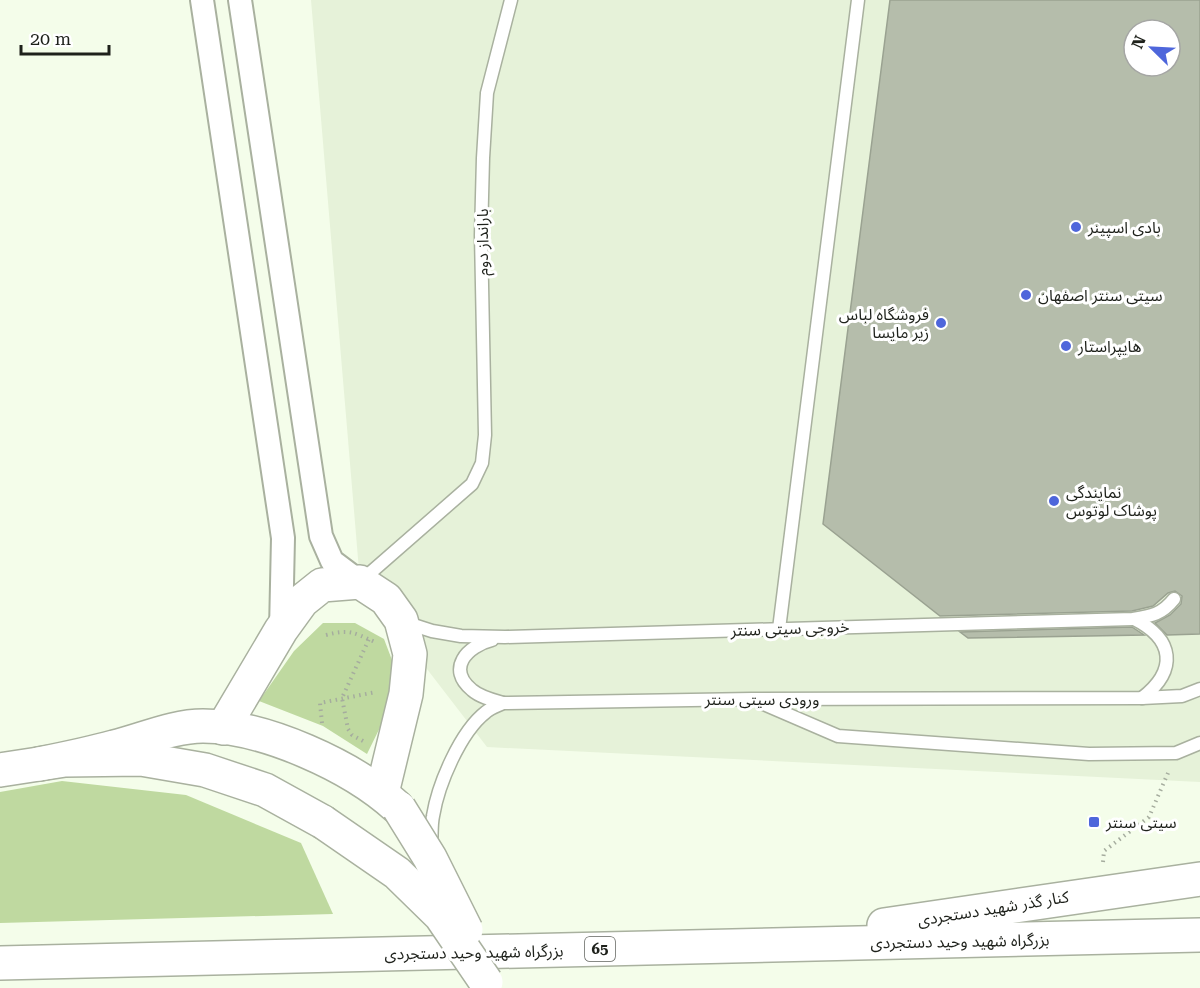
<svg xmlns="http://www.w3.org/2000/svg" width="1200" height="988" font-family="'Roboto Serif','Noto Sans Arabic',serif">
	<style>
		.built { fill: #e6f2d9; fill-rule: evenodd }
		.green { fill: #bfd9a0 }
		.building { fill: #b5bdab; stroke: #9aa291; stroke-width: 1.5; fill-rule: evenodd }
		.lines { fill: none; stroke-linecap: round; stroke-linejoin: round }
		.service-casing { stroke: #a9b19f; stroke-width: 15 }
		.minor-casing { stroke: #a9b19f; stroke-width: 26 }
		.secondary-casing { stroke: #a9b19f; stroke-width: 36 }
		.trunk-casing { stroke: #a9b19f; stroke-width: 36 }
		.path { stroke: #a5ac9e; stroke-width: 4; stroke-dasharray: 1.5 4.5; stroke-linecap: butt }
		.service { stroke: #fff; stroke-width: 12 }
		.minor { stroke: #fff; stroke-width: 22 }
		.secondary { stroke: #fff; stroke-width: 33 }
		.trunk { stroke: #fff; stroke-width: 33 }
		.secondary-bridge-casing { stroke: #a9b19f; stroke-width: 36; stroke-linecap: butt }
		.secondary-bridge { stroke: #fff; stroke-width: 33 }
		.poi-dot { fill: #4e66db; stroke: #fff; stroke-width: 2 }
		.labels { text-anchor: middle; stroke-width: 6; stroke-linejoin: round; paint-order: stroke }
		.shield { fill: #fff; stroke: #62645f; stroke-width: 1.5 }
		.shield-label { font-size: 15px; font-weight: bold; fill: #1e211b }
		.poi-label { font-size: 16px; fill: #1e211b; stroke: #fff; text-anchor: start }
		.street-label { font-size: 16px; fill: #1e211b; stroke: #fff }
	</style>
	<rect width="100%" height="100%" fill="#f4fdea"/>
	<path class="built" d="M311,0H1200V782L487,747L360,582ZM1134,30H1170V66H1134Z"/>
	<g class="green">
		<polygon points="323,623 355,623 384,639 395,668 390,707 367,754 323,726 259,701 294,651"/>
		<polygon points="62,781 186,795 301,843 333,914 0,923 0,792"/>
	</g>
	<g class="building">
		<path d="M890,0H1200V634L1167,635L1155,623L1170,615L1181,604L1182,596L1175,591L1168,593L1153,606L1132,611L940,616L823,524ZM1134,30H1170V66H1134Z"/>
		<polygon points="1132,627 1144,635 968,638 960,632"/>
	</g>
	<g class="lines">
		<defs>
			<g id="service">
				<polyline points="361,581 472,484 482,463 485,435 481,235 483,158 487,93 511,0"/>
				<path d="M1134,619C1174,639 1178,670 1142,698"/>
				<path d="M404,622L432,631L461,636L505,637L1133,619C1152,616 1162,614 1174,599"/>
				<polyline points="779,629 858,0"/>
				<path d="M492,640C467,646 446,669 472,690C480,697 492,700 503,703"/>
				<polyline points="759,702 838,736 1089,754 1176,753 1200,743"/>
				<path d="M431,844C432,835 431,825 433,816C438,785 460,732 486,712C490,708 497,706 503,703L752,699L1142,698L1182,696L1200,689"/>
			</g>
			<g id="minor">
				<polyline points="202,0 283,538 281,630"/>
				<polyline points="240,0 321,536 332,561 360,582"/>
			</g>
			<g id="secondary">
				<polyline points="223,728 281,630 302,601 322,585 360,582 386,599 401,620 410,654 406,694 382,793"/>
				<path d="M39,764C64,759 89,754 114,747C143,740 173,726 203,726C264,726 352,766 397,807"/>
				<polyline points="0,770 65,760 141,759 205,770 265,790 323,822"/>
			</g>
			<g id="trunk">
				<polyline points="884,925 1200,879"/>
				<polyline points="0,963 1200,935"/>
			</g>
		</defs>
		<use href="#service" class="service-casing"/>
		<use href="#minor" class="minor-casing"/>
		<use href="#secondary" class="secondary-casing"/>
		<use href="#trunk" class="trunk-casing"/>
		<g class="path">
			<path d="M326,635C350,629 352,632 375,642"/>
			<polyline points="322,723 320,703 376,692"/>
			<polyline points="363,741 352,735 348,729 342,698 369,639"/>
			<polyline points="1103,862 1104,851 1149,817 1168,773"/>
		</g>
		<use href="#service" class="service"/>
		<use href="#minor" class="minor"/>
		<use href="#secondary" class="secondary"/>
		<use href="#trunk" class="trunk"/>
		<defs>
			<g id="secondary-bridge">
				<polyline points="399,808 430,858 466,930"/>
				<polyline points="323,822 397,873 441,916 486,982"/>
			</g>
		</defs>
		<use href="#secondary-bridge" class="secondary-bridge-casing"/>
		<use href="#secondary-bridge" class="secondary-bridge"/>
	</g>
	<g class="poi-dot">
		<circle cx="1076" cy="227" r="6"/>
		<circle cx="1026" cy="295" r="6"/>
		<circle cx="941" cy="323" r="6"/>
		<circle cx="1066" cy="346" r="6"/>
		<circle cx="1054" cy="501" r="6"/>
		<rect x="1088" y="816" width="12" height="12" rx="3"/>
	</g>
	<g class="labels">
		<rect class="shield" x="585" y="937" width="30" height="24" rx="4.5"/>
		<g class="shield-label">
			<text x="600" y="954">65</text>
		</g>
		<g class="poi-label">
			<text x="1088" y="233">بادی اسپینر</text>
			<text x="1038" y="301">سیتی سنتر اصفهان</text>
			<text x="929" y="320" text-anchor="end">فروشگاه لباس<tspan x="929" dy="18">زیر مایسا</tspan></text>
			<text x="1078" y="352">هایپراستار</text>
			<text x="1066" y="498">نمایندگی<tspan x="1066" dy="18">پوشاک لوتوس</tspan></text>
			<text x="1106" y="828">سیتی سنتر</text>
		</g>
		<g class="street-label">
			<text transform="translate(482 242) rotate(-90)" y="6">بارانداز دوم</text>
			<text transform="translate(790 628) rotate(-2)" y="6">خروجی سیتی سنتر</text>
			<text x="762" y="705">ورودی سیتی سنتر</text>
			<text transform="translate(993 908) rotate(-9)" y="6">کنار گذر شهید دستجردی</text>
			<text transform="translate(960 941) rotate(-1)" y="6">بزرگراه شهید وحید دستجردی</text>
			<text transform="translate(474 952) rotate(-1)" y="6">بزرگراه شهید وحید دستجردی</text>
		</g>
	</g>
	<g transform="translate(1152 48) rotate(294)"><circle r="28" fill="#ffffff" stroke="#a5a6a4" stroke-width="1.5"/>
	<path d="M0-4.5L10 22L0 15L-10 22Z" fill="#4e66db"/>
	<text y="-9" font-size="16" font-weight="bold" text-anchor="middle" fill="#1e211b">N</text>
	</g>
	<path d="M21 45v9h88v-9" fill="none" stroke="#1e211b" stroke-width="3"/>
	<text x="30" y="45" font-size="18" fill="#1e211b" stroke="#ffffff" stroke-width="4.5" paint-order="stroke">20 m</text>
</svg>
